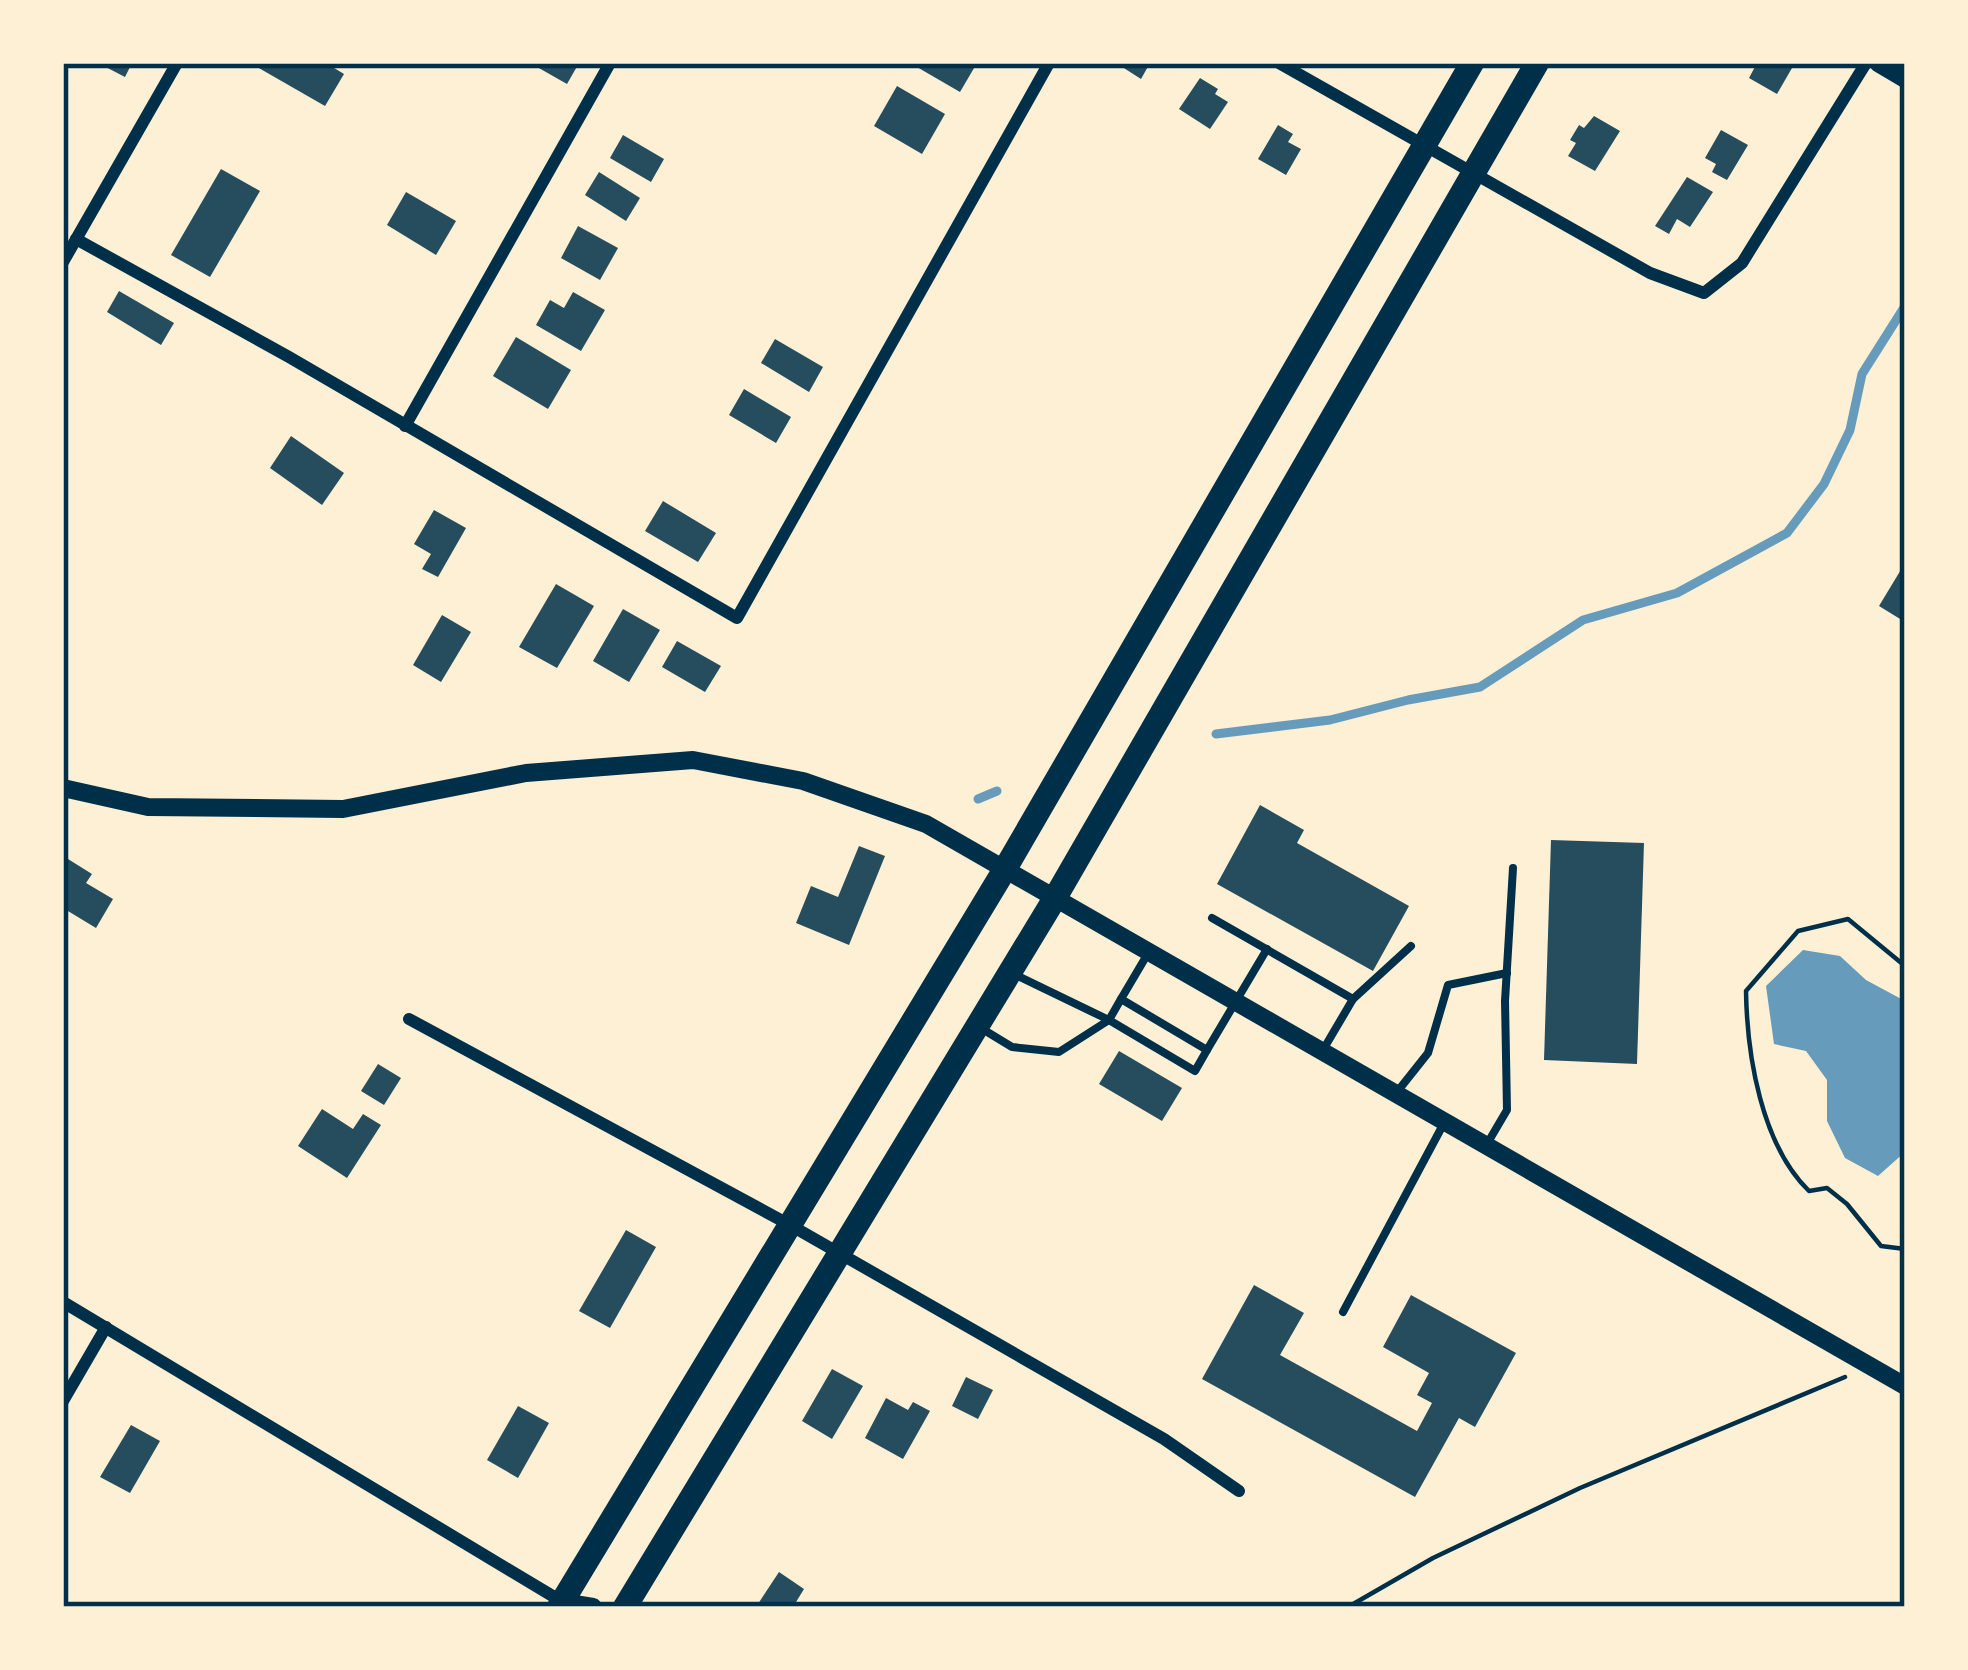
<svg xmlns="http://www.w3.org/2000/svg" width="1968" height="1670" font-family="'Golos Text',sans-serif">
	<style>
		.water { fill: #669bbc }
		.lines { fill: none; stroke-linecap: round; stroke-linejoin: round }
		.stream { stroke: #669bbc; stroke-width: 9 }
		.building { fill: #264d5e }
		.path { stroke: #003049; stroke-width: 4.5 }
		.service { stroke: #003049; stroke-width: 8 }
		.minor { stroke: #003049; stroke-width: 12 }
		.tertiary { stroke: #003049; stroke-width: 18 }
		.trunk { stroke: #003049; stroke-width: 24 }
		.neatline { fill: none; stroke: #003049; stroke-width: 4.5 }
	</style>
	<rect width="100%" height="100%" fill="#fdf0d5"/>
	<polygon class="water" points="1803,950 1840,956 1866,980 1905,1001 1905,1152 1878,1176 1845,1158 1827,1121 1827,1080 1806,1051 1774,1044 1766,986"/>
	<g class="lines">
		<g class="stream">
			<polyline points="1216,734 1330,720 1408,700 1480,687 1583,620 1677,593 1787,533 1824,484 1850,430 1862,374 1905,306"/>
			<polyline points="978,799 997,791"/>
		</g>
	</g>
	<g class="building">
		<polygon points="98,63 132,63 125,77"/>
		<polygon points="250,63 326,63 344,74 325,106"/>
		<polygon points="530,63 579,63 567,84"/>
		<polygon points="910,63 977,63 960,92"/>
		<polygon points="1116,63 1150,63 1141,79"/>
		<polygon points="1757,63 1783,63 1792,68 1777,94 1749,78"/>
		<polygon points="1200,78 1218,89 1215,94 1228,102 1210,129 1179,109"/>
		<polygon points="897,86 945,114 922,154 874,126"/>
		<polygon points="1594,116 1620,131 1595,171 1568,156 1576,143 1570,140 1579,125 1584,128"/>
		<polygon points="1278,125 1293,134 1288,142 1301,149 1286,175 1258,159"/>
		<polygon points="1721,130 1748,145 1727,180 1712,172 1716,164 1705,158"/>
		<polygon points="623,135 664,159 651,182 610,158"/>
		<polygon points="221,169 260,191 210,277 171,255"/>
		<polygon points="599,172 640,198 626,221 585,195"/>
		<polygon points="1687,177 1713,192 1690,227 1677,219 1669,234 1655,226"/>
		<polygon points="406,192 456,221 436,255 387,225"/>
		<polygon points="578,226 618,248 600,280 561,258"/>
		<polygon points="119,291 174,323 161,345 107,312"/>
		<polygon points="573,292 605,310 581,351 536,325 550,300 564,308"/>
		<polygon points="516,337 571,370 548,409 493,376"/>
		<polygon points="775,339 823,367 809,392 761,363"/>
		<polygon points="744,389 791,417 776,443 729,415"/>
		<polygon points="291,436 344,473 322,505 270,468"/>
		<polygon points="663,501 716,533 698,562 645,531"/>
		<polygon points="434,510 466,528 438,577 422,569 431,554 414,544"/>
		<polygon points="1905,563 1905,622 1879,606"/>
		<polygon points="556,584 594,606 557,668 519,647"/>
		<polygon points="623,609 660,630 629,682 593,661"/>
		<polygon points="442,615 471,632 441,682 413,665"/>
		<polygon points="677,641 721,666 705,692 662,667"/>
		<polygon points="1260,805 1304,830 1297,843 1409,906 1373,971 1217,884"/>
		<polygon points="1551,840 1644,843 1637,1064 1544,1060"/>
		<polygon points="859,846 885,856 849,945 796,923 811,886 838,897"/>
		<polygon points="68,859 92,874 86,883 113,899 96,928 63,908 63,868"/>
		<polygon points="1119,1051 1182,1088 1162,1121 1099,1084"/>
		<polygon points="378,1064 401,1078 384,1105 361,1091"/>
		<polygon points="322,1109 353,1129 363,1114 381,1125 347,1178 298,1146"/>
		<polygon points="626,1230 656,1247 610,1328 579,1311"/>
		<polygon points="1254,1285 1304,1313 1280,1355 1417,1431 1432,1403 1417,1395 1429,1373 1383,1347 1411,1295 1516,1353 1475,1427 1459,1418 1415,1497 1202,1379"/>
		<polygon points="832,1369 863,1386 832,1439 802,1421"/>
		<polygon points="966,1377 993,1390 978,1419 952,1406"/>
		<polygon points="886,1398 908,1410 913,1402 930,1411 903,1459 865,1438"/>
		<polygon points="518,1406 549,1423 518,1478 487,1460"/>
		<polygon points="131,1425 160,1441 130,1493 100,1477"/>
		<polygon points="779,1572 804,1589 793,1607 756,1607"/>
	</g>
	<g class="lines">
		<g class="path">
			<path d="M1905,966L1848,919L1798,931L1746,991C1747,1055 1761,1144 1809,1191L1827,1188L1847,1204L1881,1246L1905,1249"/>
			<polyline points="1348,1607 1433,1558 1580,1488 1845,1377"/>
		</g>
		<g class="service">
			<polyline points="1212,918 1353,999"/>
			<polyline points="1147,955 1121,999 1207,1050 1267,949"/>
			<polyline points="1121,999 1109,1020 1195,1071 1207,1050"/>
			<polyline points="984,1030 1012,1047 1059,1052 1109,1020 1016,975"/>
			<polyline points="1323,1050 1353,999 1411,946"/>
			<polyline points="1397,1092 1428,1053 1448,985 1507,973"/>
			<polyline points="1487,1144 1507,1110 1505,1001 1513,868"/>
			<polyline points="1343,1312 1444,1123"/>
		</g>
		<g class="minor">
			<polyline points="1279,63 1650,273 1704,293 1742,263 1866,63"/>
			<polyline points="76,239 289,357 737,618 1049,63"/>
			<polyline points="63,262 177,63"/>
			<polyline points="405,426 610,63"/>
			<polyline points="409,1019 790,1225 1164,1439 1239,1491"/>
			<polyline points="63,1302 561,1601"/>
			<polyline points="63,1401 106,1327"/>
		</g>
		<g class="tertiary">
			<polyline points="1878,63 1905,79"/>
			<polyline points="63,788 148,807 343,809 526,773 693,760 803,781 926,824 1905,1386"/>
			<polyline points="562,1602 593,1607"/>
		</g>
		<g class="trunk">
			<polyline points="559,1607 1005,869 1472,63"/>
			<polyline points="625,1607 1055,898 1537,63"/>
		</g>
	</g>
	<rect width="1968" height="1670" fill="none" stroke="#fdf0d5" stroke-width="132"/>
	<rect x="66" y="66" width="1836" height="1538" class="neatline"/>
</svg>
